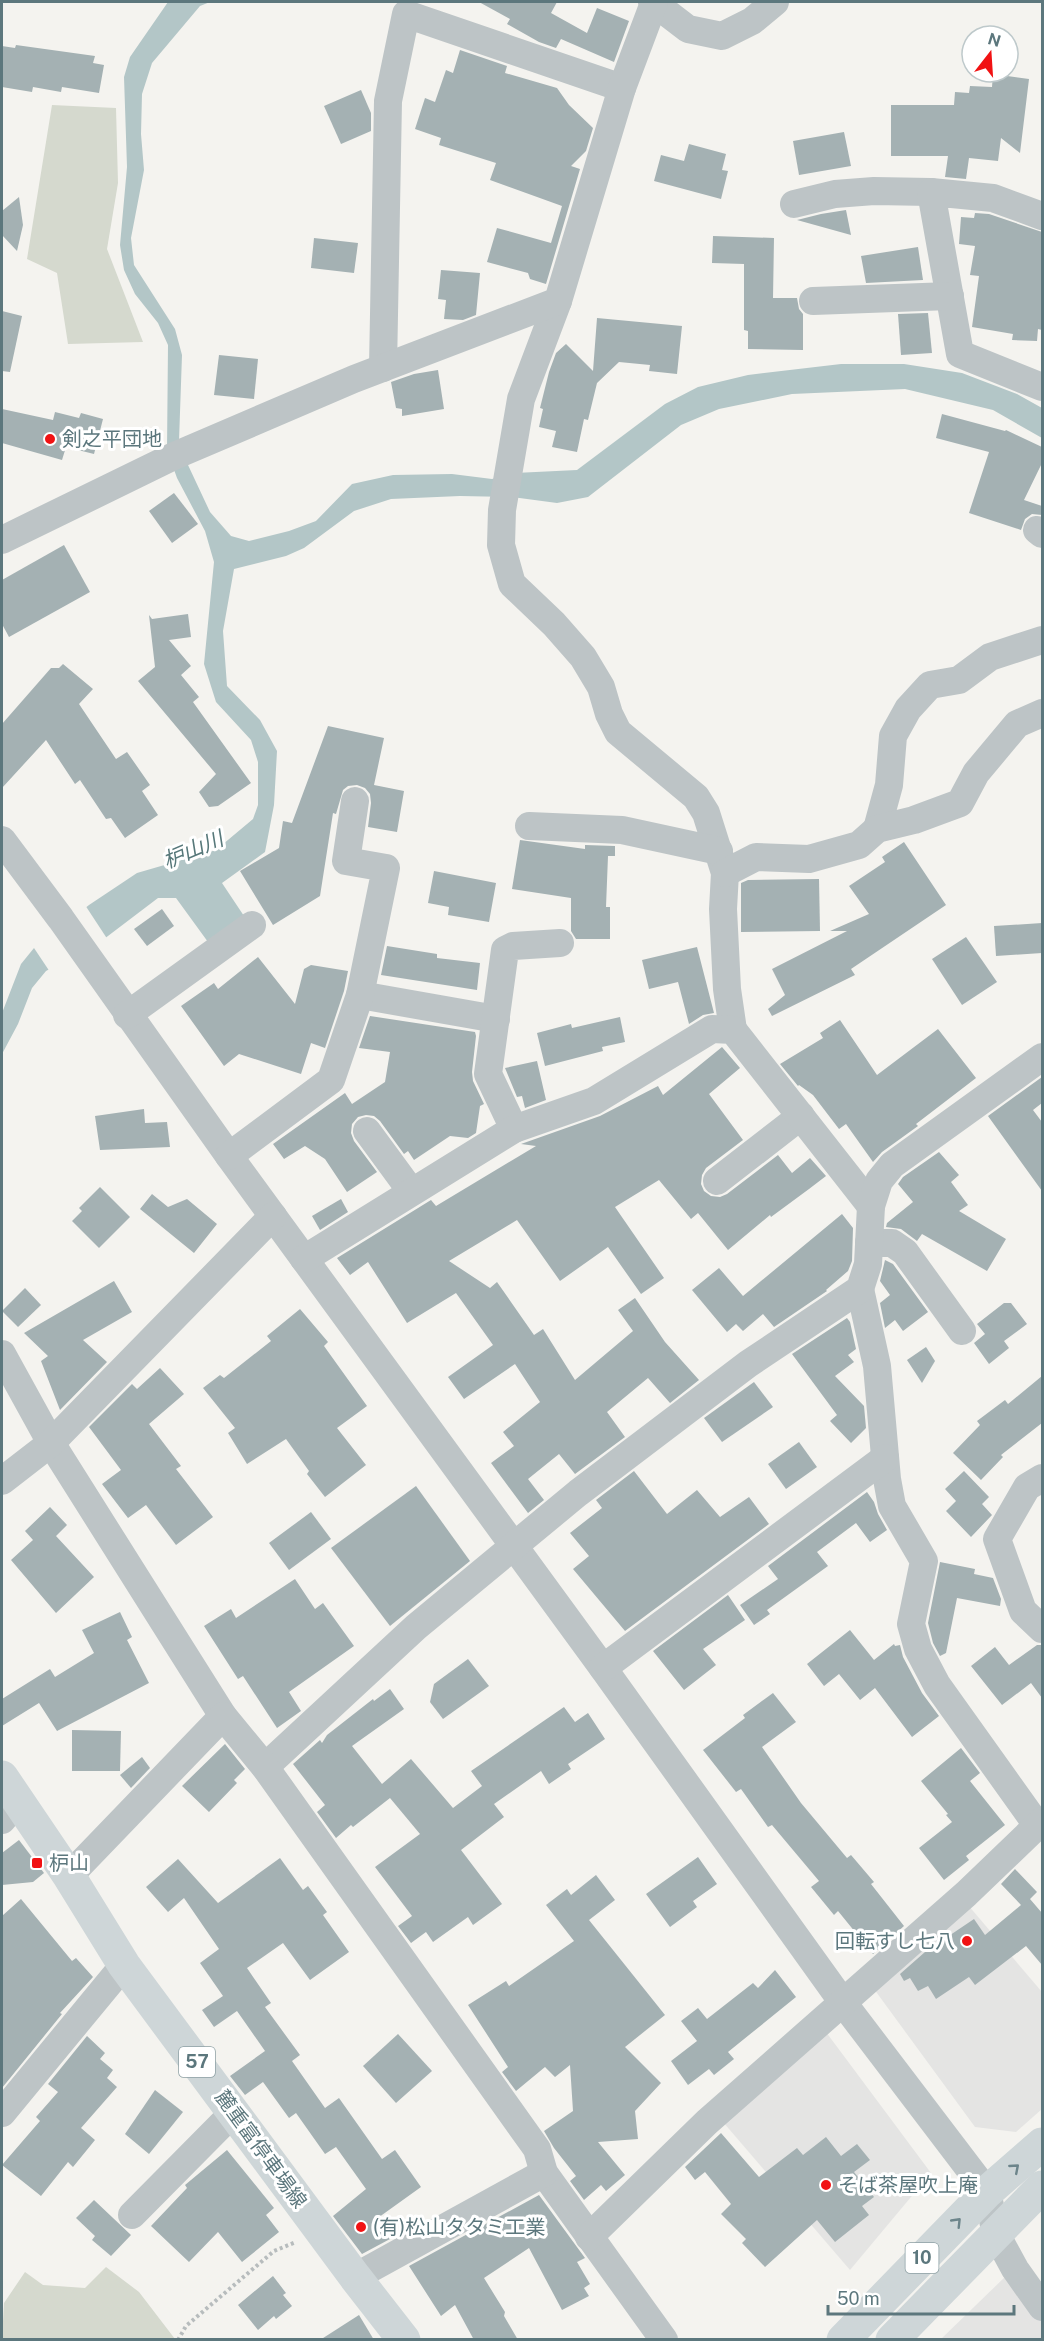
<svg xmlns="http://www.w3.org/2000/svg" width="1044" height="2341" font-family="'Public Sans','Noto Sans JP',sans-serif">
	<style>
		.built { fill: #e4e4e3 }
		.green { fill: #d5d9ce }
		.water { fill: #b3c6c7 }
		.pier { fill: #f4f3ef }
		.building { fill: #a4b1b3 }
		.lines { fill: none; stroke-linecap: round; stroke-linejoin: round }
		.path { stroke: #b7bcbd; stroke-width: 4; stroke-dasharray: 3 3; stroke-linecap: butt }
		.minor { stroke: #bdc4c6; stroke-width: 28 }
		.major { stroke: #ced6d8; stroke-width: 33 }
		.highway { stroke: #ced6d8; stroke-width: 33 }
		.oneway { stroke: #6d858b }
		.poi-dot { fill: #f11213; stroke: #fff; stroke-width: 2 }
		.labels { text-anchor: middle; stroke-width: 6; stroke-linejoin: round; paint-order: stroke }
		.shield { fill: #fff; stroke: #8da0a4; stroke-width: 1.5 }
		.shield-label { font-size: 18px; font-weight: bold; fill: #5c777d }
		.poi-label { font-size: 20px; fill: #5c777d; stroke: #fff; text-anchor: start }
		.street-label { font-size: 20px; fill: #5c777d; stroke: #fff }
		.water-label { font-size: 21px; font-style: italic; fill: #57787a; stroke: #fff }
	</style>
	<rect width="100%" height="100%" fill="#f4f3ef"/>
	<g class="built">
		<polygon points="968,1905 1042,1992 1042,2109 1016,2132 975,2127 874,1989"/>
		<polygon points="826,2032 931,2173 850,2270 723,2122"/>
		<polygon points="1008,2274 1042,2323 1042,2339 940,2340"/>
	</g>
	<g class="green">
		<polygon points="52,105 116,108 118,183 107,249 143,342 68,344 57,273 27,259"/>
		<polygon points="106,2267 139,2292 175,2339 2,2339 4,2303 25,2272 43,2285 85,2288"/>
	</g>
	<polygon class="water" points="168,2 210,2 200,6 152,63 142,94 141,134 144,170 131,238 134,265 175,329 182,355 179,441 188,465 210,512 231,536 249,541 289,531 316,521 352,484 393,475 452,474 492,479 515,473 577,470 665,404 698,387 748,375 841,364 904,364 962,373 1017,394 1042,408 1042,438 993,410 905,389 792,394 719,409 681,425 588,497 557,503 512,497 460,496 391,499 354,511 304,548 286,556 234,569 223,631 227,686 260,720 277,751 274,805 265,852 222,883 246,919 208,942 176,898 158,898 104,939 46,971 32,988 18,1024 2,1054 2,1013 21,964 34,948 89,905 137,873 216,850 253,819 258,805 258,762 251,740 216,702 204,664 214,562 205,531 177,478 167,450 168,345 158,323 135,294 124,270 120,245 127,167 124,77 130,57"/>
	<polygon class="pier" points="85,905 108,940 50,972 32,945"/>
	<g class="building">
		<polygon points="479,2 557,2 551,13 587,33 597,8 629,21 614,62 561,39 556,48 539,42 507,24 510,19"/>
		<polygon points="16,45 95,56 93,63 104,65 99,93 62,87 61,92 33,87 32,92 2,87 2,46 15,48"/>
		<polygon points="460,50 507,66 505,73 557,88 569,105 593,128 586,151 571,166 580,169 546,284 530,279 528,273 487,262 497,228 551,243 562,206 490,180 496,163 439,145 441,138 415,129 425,98 435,102 446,70 453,73"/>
		<polygon points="993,74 1029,79 1020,153 1001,138 998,161 969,158 966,179 945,177 948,156 891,156 891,105 954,105 955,92 969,93 970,86 992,87"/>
		<polygon points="361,90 371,113 371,131 341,144 324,106"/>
		<polygon points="844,132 851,166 799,175 793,141"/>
		<polygon points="689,144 726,154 722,170 728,171 721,199 654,181 661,155 684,161"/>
		<polygon points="19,197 23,225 17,251 2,235 2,211"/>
		<polygon points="846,210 851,235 797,220 821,214"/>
		<polygon points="975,213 989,214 1042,232 1042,330 1038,329 1037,341 1012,340 1013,334 972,327 979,276 970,275 975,246 959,244 961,217 974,218"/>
		<polygon points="713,236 774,238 773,298 797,298 799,309 803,314 803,350 748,349 748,331 744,330 744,264 712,263"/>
		<polygon points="314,238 358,243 354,273 311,268"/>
		<polygon points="918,247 923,280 866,283 861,256"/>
		<polygon points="441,270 480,273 476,315 463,320 444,319 446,300 438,299"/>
		<polygon points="2,311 22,316 10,372 2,371"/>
		<polygon points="928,313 932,353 901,355 898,314"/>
		<polygon points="597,318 682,326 677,374 649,371 650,365 619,362 597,383 588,420 584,419 577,452 552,447 556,431 539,427 543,409 540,408 549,372 556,353 566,344 593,371"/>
		<polygon points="219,355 258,359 254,399 214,395"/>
		<polygon points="438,370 444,409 402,416 402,409 396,408 391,382 414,374"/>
		<polygon points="2,409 53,420 55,412 79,418 81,413 103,419 94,454 66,447 62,460 2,443"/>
		<polygon points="942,414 1005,431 1006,430 1042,447 1042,463 1024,500 1042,506 1042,515 1032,514 1025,519 1021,530 969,513 989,452 936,438"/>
		<polygon points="174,493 198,524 172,543 149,511"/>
		<polygon points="64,545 90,592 9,637 2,624 2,580"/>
		<polygon points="188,614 191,637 169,640 191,666 181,675 199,697 193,702 251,783 218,806 209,807 199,792 216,774 138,681 155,667 149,615 152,619"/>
		<polygon points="63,664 93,689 79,704 116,759 127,752 150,785 142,791 158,815 125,838 111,818 106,819 80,780 75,784 46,740 2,788 2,724 51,668 59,668"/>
		<polygon points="328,726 384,738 374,785 404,791 397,832 368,827 371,803 370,794 365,788 357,785 348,786 343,790 336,814 333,813 320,896 273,925 240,871 279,848 283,821 292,823"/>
		<polygon points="520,840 585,849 585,845 615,846 615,856 608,856 606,907 610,907 610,939 576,939 571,931 571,898 512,889"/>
		<polygon points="904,842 946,905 851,969 855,975 772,1016 768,1009 785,995 772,969 847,931 830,931 869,914 849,886 885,862 882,857"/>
		<polygon points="434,871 496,883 489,922 448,915 449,907 428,903"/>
		<polygon points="819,879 820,931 741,932 741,883 748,880"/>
		<polygon points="162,909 174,926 147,946 134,929"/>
		<polygon points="1042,923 1042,953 996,956 994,926"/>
		<polygon points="966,937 997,982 962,1005 932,959"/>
		<polygon points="387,946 437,954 437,958 480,963 477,990 381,975"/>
		<polygon points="697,947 714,1013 703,1015 689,1024 678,982 649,989 642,960"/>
		<polygon points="258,957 295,1004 304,969 311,965 348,971 344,991 325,1048 311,1043 301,1074 239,1054 224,1066 181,1006 214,983 218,989"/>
		<polygon points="370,1016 475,1032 476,1036 472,1072 473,1081 484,1104 480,1106 476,1133 468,1138 450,1136 414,1160 408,1151 404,1154 380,1121 374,1116 366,1115 358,1117 352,1124 351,1133 354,1141 377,1172 347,1192 325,1159 305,1146 284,1159 273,1144 345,1093 352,1104 385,1082 390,1052 359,1048"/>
		<polygon points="620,1017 625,1042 602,1047 603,1051 545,1066 537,1033 571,1024 572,1028"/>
		<polygon points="840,1020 877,1075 938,1029 976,1078 916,1124 918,1126 882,1152 873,1162 846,1124 839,1129 813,1095 799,1085 798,1086 780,1064 823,1038 820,1033"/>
		<polygon points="722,1047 740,1068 709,1094 743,1140 706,1168 702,1175 701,1184 704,1191 711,1196 720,1197 727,1194 778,1155 792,1173 810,1158 826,1176 809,1189 771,1217 770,1215 728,1250 698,1213 691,1219 659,1180 615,1207 664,1278 641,1294 608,1247 560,1281 517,1220 449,1261 490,1288 497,1282 534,1335 543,1329 575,1380 633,1331 618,1310 635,1298 665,1342 699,1380 670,1403 648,1378 607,1412 625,1437 575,1474 559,1454 528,1479 544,1500 528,1513 491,1463 514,1446 503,1432 540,1402 515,1364 464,1399 448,1377 493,1345 456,1293 407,1323 368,1262 350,1275 337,1258 431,1200 436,1206 536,1146 521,1144 600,1116 658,1086 663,1095"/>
		<polygon points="537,1061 546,1100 525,1108 522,1096 517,1097 505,1068"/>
		<polygon points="1042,1077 1042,1103 1033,1110 1042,1122 1042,1191 988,1116"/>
		<polygon points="144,1109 145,1123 167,1122 170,1147 100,1150 95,1116"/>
		<polygon points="939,1152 959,1175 951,1182 968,1205 959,1211 1006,1239 987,1271 922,1234 917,1241 901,1229 886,1227 887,1223 913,1202 898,1184 903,1177"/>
		<polygon points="100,1187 130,1217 99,1248 72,1221 82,1211 79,1208"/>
		<polygon points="152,1194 168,1207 187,1199 217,1224 194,1253 140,1209"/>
		<polygon points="341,1199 348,1212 320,1230 312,1216"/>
		<polygon points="842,1214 853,1228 852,1261 848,1271 826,1290 827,1291 774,1327 763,1314 743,1331 736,1324 727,1332 692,1290 719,1268 743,1296"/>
		<polygon points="885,1260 893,1264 928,1312 903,1331 895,1320 885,1328 880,1303 890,1295 880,1281"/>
		<polygon points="114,1281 132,1312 83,1340 107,1362 60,1410 41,1361 48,1356 24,1333"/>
		<polygon points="25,1288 41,1305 18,1327 2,1311"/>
		<polygon points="1004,1303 1011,1303 1027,1324 1004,1341 1009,1348 989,1364 974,1343 985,1334 977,1324"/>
		<polygon points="300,1309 328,1342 324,1346 367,1406 337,1428 366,1465 325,1497 307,1474 309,1471 286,1439 247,1464 228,1433 235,1428 203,1388 220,1375 224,1378 271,1341 267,1336"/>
		<polygon points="847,1318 850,1322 856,1349 848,1355 854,1362 835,1376 864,1406 866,1428 851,1443 830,1421 837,1415 792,1354"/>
		<polygon points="926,1347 935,1361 922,1383 907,1360"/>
		<polygon points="160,1368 184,1394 149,1424 181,1466 176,1469 213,1517 176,1545 146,1505 128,1518 102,1484 121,1470 89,1427 132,1384 137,1389"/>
		<polygon points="1042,1376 1042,1423 1001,1455 1003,1457 981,1480 953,1453 980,1425 977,1421 1005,1400 1008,1404"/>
		<polygon points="754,1382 773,1407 722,1442 704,1418"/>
		<polygon points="799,1442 817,1467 786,1489 768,1464"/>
		<polygon points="634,1471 667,1514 697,1490 720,1517 749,1497 769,1524 625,1631 573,1569 589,1556 570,1533 602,1508 596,1500"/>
		<polygon points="964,1471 989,1497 982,1504 992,1515 971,1537 946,1511 956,1501 945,1489"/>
		<polygon points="416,1486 470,1561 390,1626 331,1548"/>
		<polygon points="867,1492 874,1502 878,1514 887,1530 870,1542 856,1523 817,1552 828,1566 767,1610 770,1614 754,1625 740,1605 778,1579 768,1566"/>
		<polygon points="50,1507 67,1525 56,1536 94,1577 56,1613 11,1560 33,1540 25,1531"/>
		<polygon points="311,1512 331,1539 289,1570 269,1543"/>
		<polygon points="940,1562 975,1569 974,1574 993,1578 1001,1599 1000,1606 957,1598 946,1653 940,1656 933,1643 928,1623"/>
		<polygon points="295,1579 315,1609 323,1603 354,1646 289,1692 301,1711 277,1728 243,1676 238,1679 204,1626 231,1609 236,1618"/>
		<polygon points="728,1595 745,1620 703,1649 716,1665 684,1690 653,1651"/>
		<polygon points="120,1612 132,1637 127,1640 149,1683 57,1731 39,1703 2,1726 2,1699 50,1669 55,1677 94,1653 82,1630"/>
		<polygon points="850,1630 874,1660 894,1644 895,1646 900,1645 903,1657 922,1693 939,1716 912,1737 875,1688 860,1700 839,1674 824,1686 807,1664"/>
		<polygon points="1037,1645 1042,1645 1042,1698 1031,1683 1002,1705 971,1666 995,1647 1009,1665"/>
		<polygon points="468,1659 489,1686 443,1719 430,1702 434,1684"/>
		<polygon points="390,1689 404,1709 352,1746 382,1784 411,1759 453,1808 482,1786 471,1771 564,1707 575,1722 588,1713 605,1739 568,1764 571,1769 549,1784 541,1771 494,1804 504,1817 461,1850 502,1904 473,1925 468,1917 433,1942 426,1932 411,1943 398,1926 412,1916 375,1867 420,1834 390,1798 353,1827 351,1825 336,1838 317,1812 325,1805 293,1764 320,1740 322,1743 327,1735 373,1699 374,1701"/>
		<polygon points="773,1693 796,1722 762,1747 801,1803 847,1858 851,1855 874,1882 871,1884 904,1926 873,1954 838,1911 834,1915 811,1887 819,1881 772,1825 768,1827 741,1789 736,1792 703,1750 745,1718 743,1715"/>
		<polygon points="72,1730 121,1731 120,1771 72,1771"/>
		<polygon points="225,1744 245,1769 234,1780 237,1783 209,1812 182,1786"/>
		<polygon points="961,1748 980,1773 970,1781 1005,1825 966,1856 969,1860 944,1880 919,1848 952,1822 946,1815 948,1814 921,1781"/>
		<polygon points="142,1757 150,1768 131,1788 120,1775"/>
		<polygon points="19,1840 44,1873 33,1882 2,1885 2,1853"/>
		<polygon points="698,1857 717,1884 693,1901 697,1907 670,1927 646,1894"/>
		<polygon points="280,1858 303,1890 308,1886 327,1912 323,1915 349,1952 310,1980 283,1943 247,1968 271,2003 265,2007 300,2055 292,2061 325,2108 339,2098 382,2159 395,2150 421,2187 375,2220 390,2239 362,2254 333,2216 366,2189 336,2147 325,2154 296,2113 289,2118 263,2082 245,2095 230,2076 265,2051 237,2011 214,2027 202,2010 223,1996 200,1963 219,1949 184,1898 168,1912 146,1887 178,1859 218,1903"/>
		<polygon points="1015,1869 1037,1892 1030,1899 1042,1913 1042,1965 1026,1946 975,1985 969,1977 936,1999 928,1986 918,1991 910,1978 904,1981 900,1974 925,1952 974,1919 985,1935 1021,1905 1001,1884"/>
		<polygon points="596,1875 615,1900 589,1920 665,2015 625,2047 661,2083 635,2111 638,2139 598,2142 625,2175 606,2191 601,2185 584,2200 570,2181 576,2176 554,2148 544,2131 573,2111 570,2065 555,2077 545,2067 516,2091 502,2072 508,2067 468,2005 506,1981 509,1986 574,1941 546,1905 567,1889 571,1895"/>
		<polygon points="21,1899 72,1961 76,1958 93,1977 60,2013 62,2014 2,2088 2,1916"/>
		<polygon points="775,1970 796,1997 728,2052 734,2059 714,2075 709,2069 688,2085 671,2061 697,2041 681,2021 698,2008 707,2019 753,1983 758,1988"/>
		<polygon points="398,2034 432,2071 396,2103 363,2066"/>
		<polygon points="87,2036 105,2053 100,2059 113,2070 107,2078 117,2087 81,2128 95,2140 73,2167 68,2162 41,2196 2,2165 40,2121 36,2117 58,2092 48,2084"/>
		<polygon points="155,2090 183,2112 149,2154 125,2134"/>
		<polygon points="721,2133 759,2177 797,2148 803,2155 826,2137 841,2156 857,2144 870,2160 854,2172 874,2197 862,2206 869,2215 835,2242 817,2220 765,2267 742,2243 746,2239 721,2214 731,2204 705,2172 695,2180 685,2167"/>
		<polygon points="227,2150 274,2208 266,2215 279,2232 242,2262 218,2232 189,2262 151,2226 187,2188 185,2185"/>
		<polygon points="539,2195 585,2258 577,2262 590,2284 584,2288 589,2296 562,2310 529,2248 484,2278 505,2312 504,2316 518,2340 474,2340 455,2305 441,2316 409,2266"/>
		<polygon points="94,2200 131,2235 111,2256 92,2240 95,2236 76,2218"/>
		<polygon points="273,2276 286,2293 283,2295 292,2306 276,2319 274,2316 258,2330 238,2305"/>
		<polygon points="359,2315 374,2340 320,2340"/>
	</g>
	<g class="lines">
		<polyline class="path" points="178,2340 186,2326 274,2251 296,2242"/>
		<g class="minor">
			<polyline points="654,3 688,29 722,36 752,21 775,2"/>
			<polyline points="794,204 835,194 874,191 931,192"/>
			<polyline points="1042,216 993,198 931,192 960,354 1042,387"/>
			<polyline points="558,301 521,399 502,510 501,545 512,584 554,624 583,657 601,687 609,714 618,732 696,797 706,813 725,873 723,909 727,989 733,1030"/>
			<polyline points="813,301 950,296"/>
			<polyline points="383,368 388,101 406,14 622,88"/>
			<polyline points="1037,530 1042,534"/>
			<polyline points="2,540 174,456 354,379 558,301 622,88 654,3 652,2"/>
			<polyline points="529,826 622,830 719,851"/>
			<polyline points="877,829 889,785 893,736 908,709 930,685 959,680 990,657 1042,640"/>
			<polyline points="2,840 61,919 229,1156 603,1668 844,2004 987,2192 996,2234 1015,2269 1042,2307"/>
			<polyline points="725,873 756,857 809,859 859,845 877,829 914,820 960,803 976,773 1017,724 1042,713"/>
			<polyline points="360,995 496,1019"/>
			<polyline points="127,1015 252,925"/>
			<polyline points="514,1129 488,1074 505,950 513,946 560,943"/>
			<polyline points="367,1131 411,1191"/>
			<polyline points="229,1156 331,1080 360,995 386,868 346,861 355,801"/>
			<polyline points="717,1181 801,1116"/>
			<polyline points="869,1243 892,1243 905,1252 962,1331"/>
			<polyline points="304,1259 514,1129 594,1101 712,1029 733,1030 871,1206"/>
			<polyline points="860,1289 877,1366 887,1479 892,1506 924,1561 911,1624 918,1649 937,1685 1037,1825"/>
			<polyline points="2,1354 51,1443 223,1716"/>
			<polyline points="1042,1478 1027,1487 997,1539 1023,1611 1042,1629"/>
			<polyline points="2,1481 51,1443 273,1216"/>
			<polyline points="603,1668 885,1458"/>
			<polyline points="265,1767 416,1627 578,1493 748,1364 860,1289 868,1264 871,1206 879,1181 892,1165 1042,1057"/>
			<polyline points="2,1820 18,1801"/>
			<polyline points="69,1876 223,1716 265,1767 537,2149 544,2173 664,2340"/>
			<polyline points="2,2113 124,1965"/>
			<polyline points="132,2215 234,2112"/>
			<polyline points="589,2237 707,2122 966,1894 1042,1821"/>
			<polyline points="355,2277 544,2173"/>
		</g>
		<polyline class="major" points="2,1777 69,1876 124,1965 355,2277 404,2340"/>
		<g class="highway">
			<polyline points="843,2340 987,2192 1042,2144"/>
			<polyline points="892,2340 1042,2187"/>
		</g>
	</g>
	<defs><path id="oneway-chevron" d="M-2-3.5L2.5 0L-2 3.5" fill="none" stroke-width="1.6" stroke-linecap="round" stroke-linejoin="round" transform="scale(1.5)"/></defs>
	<g class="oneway">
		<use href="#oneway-chevron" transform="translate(1015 2168) rotate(-41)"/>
		<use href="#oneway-chevron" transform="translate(957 2222) rotate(-46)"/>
	</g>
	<g class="poi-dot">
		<circle cx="50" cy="439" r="6"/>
		<rect x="31" y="1857" width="12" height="12" rx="3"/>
		<circle cx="967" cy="1941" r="6"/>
		<circle cx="826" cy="2185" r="6"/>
		<circle cx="361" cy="2227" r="6"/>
	</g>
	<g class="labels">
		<g class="shield">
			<rect x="179" y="2047" width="36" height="30" rx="4.5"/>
			<rect x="905.5" y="2243" width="33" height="30" rx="4.5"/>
		</g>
		<g class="shield-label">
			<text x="197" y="2068">57</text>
			<text x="922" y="2264">10</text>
		</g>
		<g class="poi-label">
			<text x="62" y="446">剣之平団地</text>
			<text x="49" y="1870">枦山</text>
			<text x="955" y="1948" text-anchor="end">回転すし七八</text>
			<text x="838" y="2192">そば茶屋吹上庵</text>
			<text x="373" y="2234">(有)松山タタミ工業</text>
		</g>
		<g class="street-label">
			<text transform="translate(261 2149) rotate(54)" y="7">麓重富停車場線</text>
		</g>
		<g class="water-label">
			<text transform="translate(193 850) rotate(-23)" y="7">枦山川</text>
		</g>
	</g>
	<rect width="1044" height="2341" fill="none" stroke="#5c777d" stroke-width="6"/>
	<g transform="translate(990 54) rotate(17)"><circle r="28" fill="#ffffff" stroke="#bec9cb" stroke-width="1.5"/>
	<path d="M0-4.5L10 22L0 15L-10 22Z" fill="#f11213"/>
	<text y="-9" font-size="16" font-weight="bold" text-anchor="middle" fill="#5c777d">N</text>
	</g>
	<path d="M828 2305v9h186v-9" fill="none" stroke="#5c777d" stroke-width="3"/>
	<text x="837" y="2305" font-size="18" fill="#5c777d" stroke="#ffffff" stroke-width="4.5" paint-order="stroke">50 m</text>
</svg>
